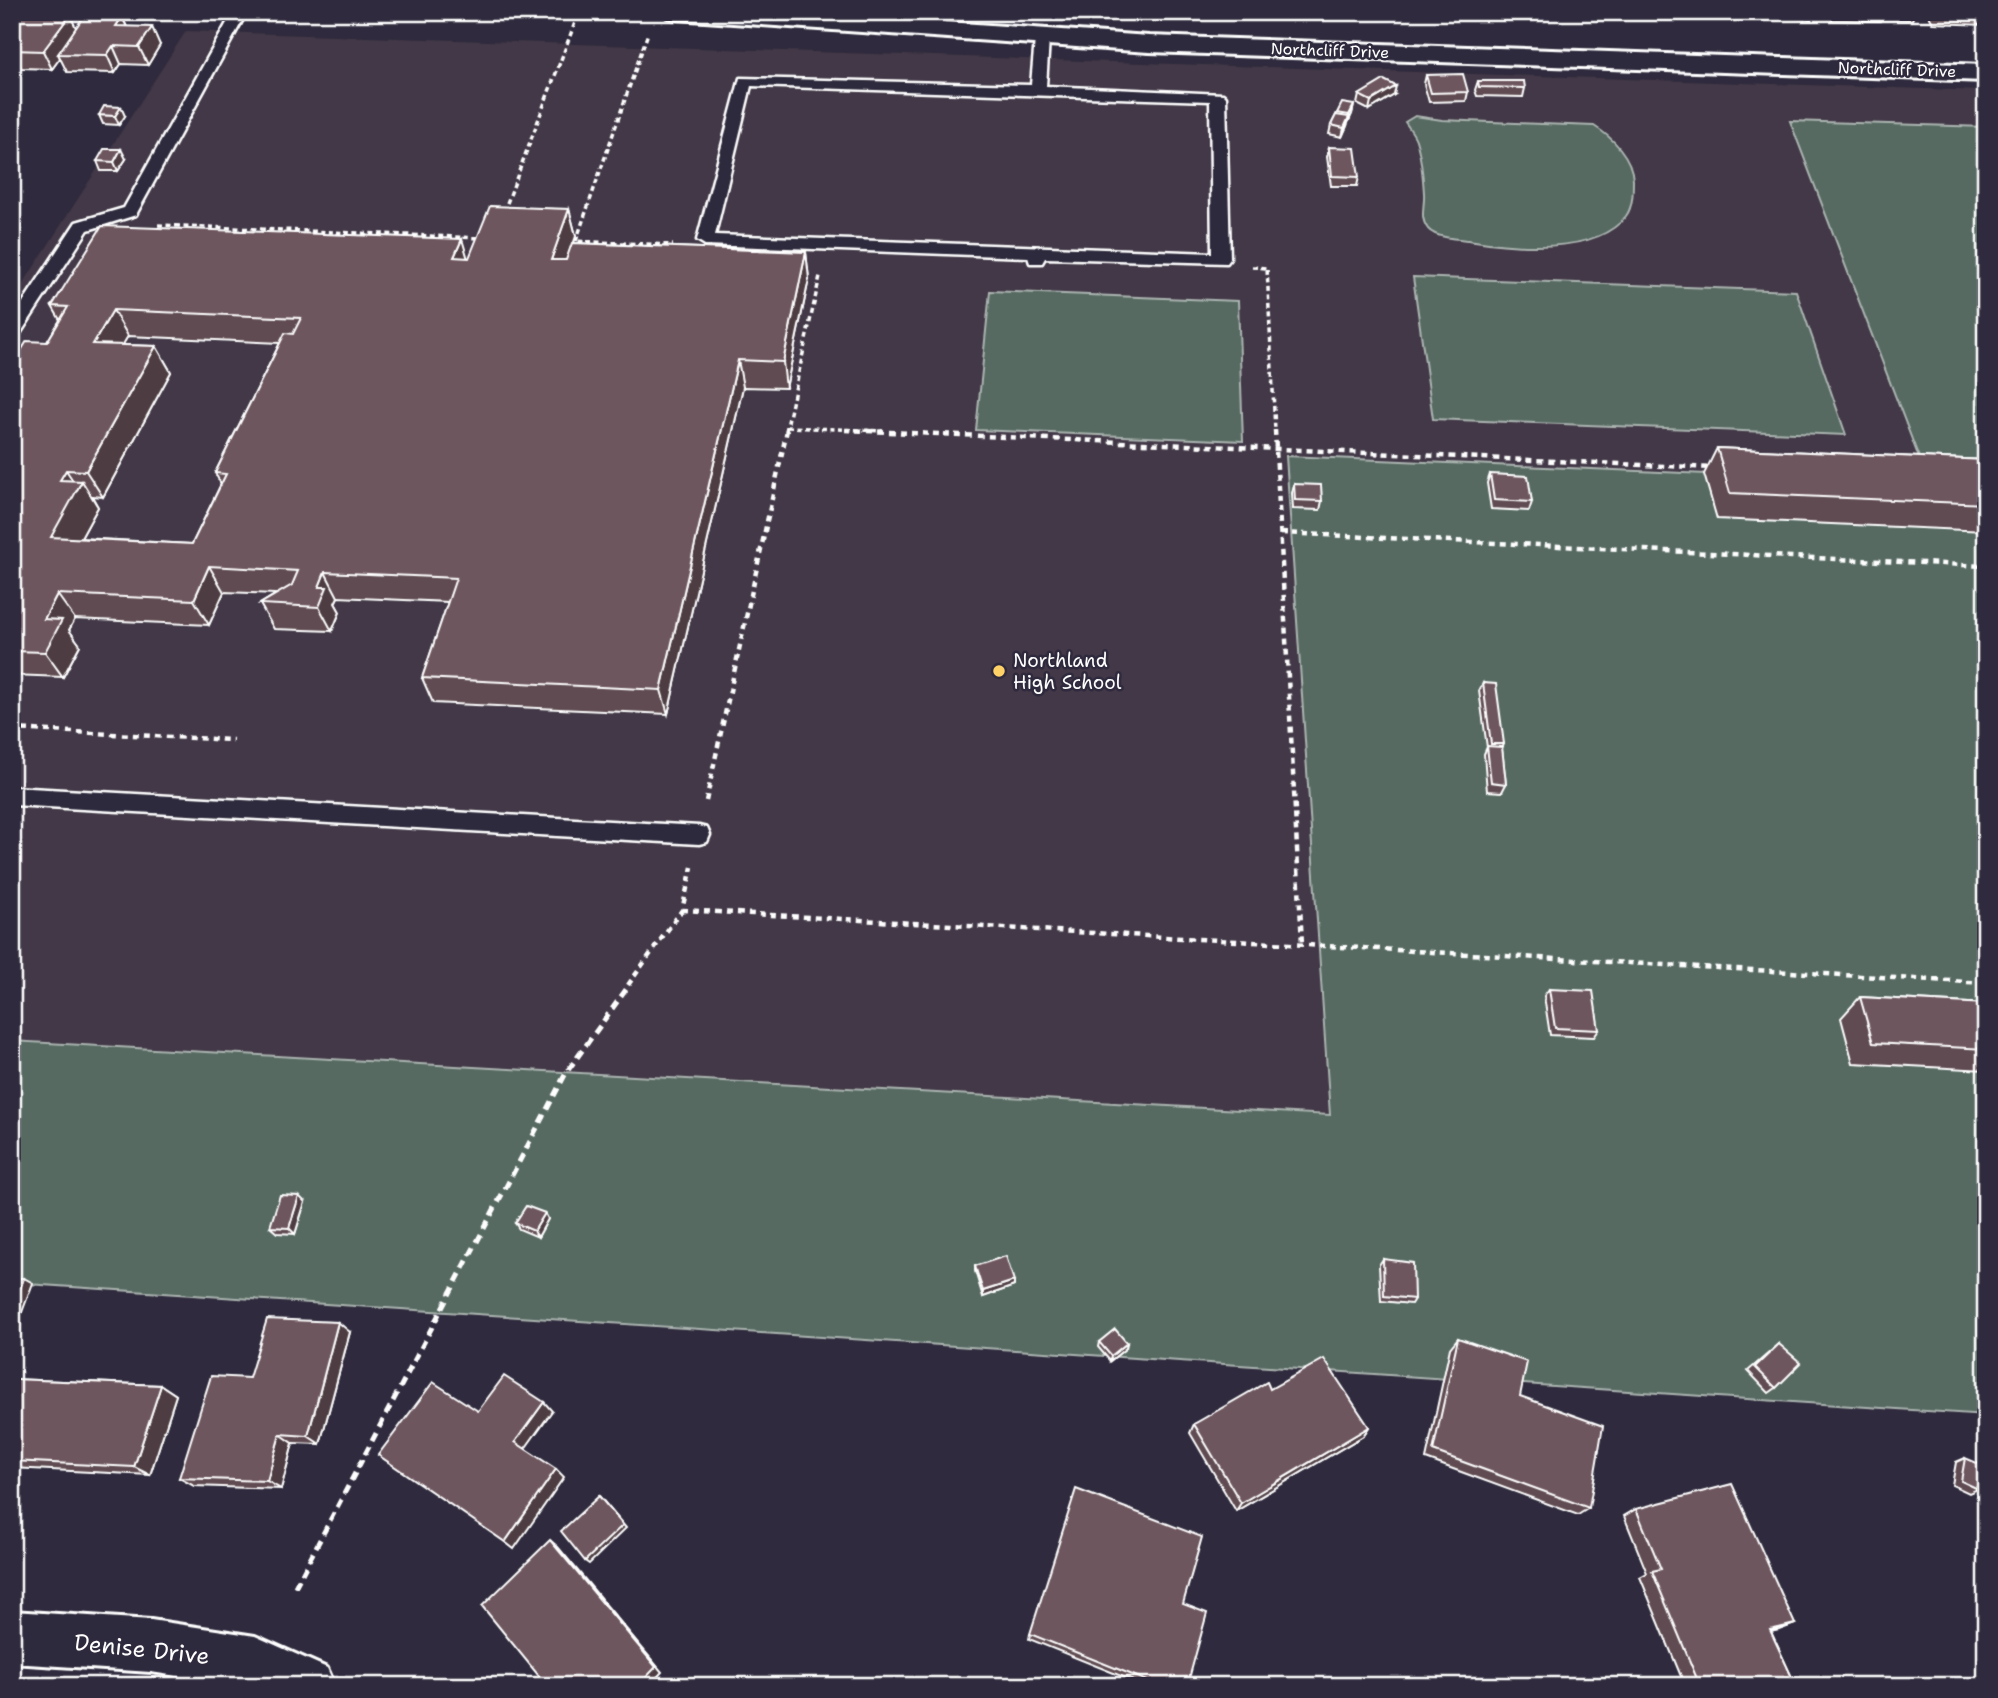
<svg xmlns="http://www.w3.org/2000/svg" width="1998" height="1698" font-family="'Shantell Sans',sans-serif">
	<style>
		.built { fill: #423847 }
		.green { fill: #576a62; stroke: #abb4b0; stroke-width: 2 }
		.lines { fill: none; stroke-linecap: round; stroke-linejoin: round }
		.lane-casing { stroke: #fff; stroke-width: 5 }
		.street-casing { stroke: #fff; stroke-width: 6 }
		.path-far2 { stroke: #fff; stroke-width: 3.5; stroke-dasharray: 5 3.5; stroke-linecap: butt }
		.path-far1 { stroke: #fff; stroke-width: 4.5; stroke-dasharray: 6 5; stroke-linecap: butt }
		.path { stroke: #fff; stroke-width: 5; stroke-dasharray: 9 6; stroke-linecap: butt }
		.lane { fill: #2f2a3d; fill-rule: evenodd }
		.street { fill: #2f2a3d; fill-rule: evenodd }
		.wall { fill: #5f4b51; stroke: #fff; stroke-width: 2; fill-rule: evenodd }
		.shaded-wall { fill: #4d3d42; stroke: #fff; stroke-width: 2 }
		.building { fill: #6e575e; stroke: #fff; stroke-width: 2; fill-rule: evenodd }
		.poi-dot { fill: #ffd166; stroke: #2f2a3d; stroke-width: 2.5 }
		.labels { text-anchor: middle; stroke-width: 5; stroke-linejoin: round; paint-order: stroke }
		.far-street-label { font-size: 16px; fill: #fff; stroke: #2f2a3d }
		.poi-label { font-size: 19px; fill: #fff; stroke: #2f2a3d; text-anchor: start }
		.near-street-label { font-size: 23px; fill: #fff; stroke: #2f2a3d }
	</style>
	<rect width="100%" height="100%" fill="#2f2a3d"/>
	<filter id="ink" filterUnits="userSpaceOnUse"><feTurbulence type="fractalNoise" baseFrequency=".0143" numOctaves="2"/><feDisplacementMap in="SourceGraphic" scale="14" xChannelSelector="R" yChannelSelector="G"/><feConvolveMatrix kernelMatrix="1 2 1 2 8 2 1 2 1" color-interpolation-filters="sRGB"/></filter>
	<g filter="url(#ink)">
		<polygon class="built" points="186,31 1986,91 1986,1151 12,1041 12,301"/>
		<g class="green">
			<path d="M1415,116L1442,120L1594,126C1612,137 1632,157 1633,180C1633,191 1633,207 1626,216C1596,256 1511,247 1468,240C1457,239 1436,238 1428,229C1419,217 1425,207 1424,193C1423,177 1421,156 1416,140C1414,134 1409,128 1405,122Z"/>
			<polygon points="1790,121 1986,127 1986,465 1921,463"/>
			<polygon points="1413,277 1796,291 1846,435 1433,419"/>
			<polygon points="990,291 1238,301 1243,441 976,430"/>
			<polygon points="1286,456 1986,486 1986,1415 12,1283 12,1041 1330,1115"/>
		</g>
		<g class="lines">
			<defs>
				<g id="lane">
					<polygon points="233,12 247,12 138,211 136,215 88,230 18,337 12,339 12,319 76,222 124,208"/>
					<path d="M1042,35L1049,39L1046,86L1223,94L1226,97L1230,259L1227,263L1045,258L1042,263H1030L1028,257L705,245L697,240L740,78L1031,85L1035,39ZM751,86L1210,101L1212,253L715,235Z"/>
					<polygon points="12,787 699,826 707,828 710,835 707,842 699,844 12,805"/>
				</g>
				<g id="street">
					<polygon points="664,12 804,12 1149,36 1986,65 1986,81 1149,52 676,19 667,17"/>
					<polygon points="12,1611 151,1620 255,1636 327,1668 335,1686 241,1686 151,1672 12,1663"/>
				</g>
			</defs>
			<use href="#lane" class="lane-casing"/>
			<use href="#street" class="street-casing"/>
			<g class="path-far2">
				<polyline points="504,211 579,12"/>
				<polyline points="158,225 481,238"/>
				<polyline points="570,241 673,245"/>
				<polyline points="576,241 648,33"/>
				<polyline points="1252,267 1267,268 1275,431"/>
				<polyline points="787,427 884,431"/>
				<polyline points="786,431 820,276"/>
			</g>
			<g class="path-far1">
				<polyline points="845,430 1712,468"/>
				<polyline points="1275,430 1302,944"/>
				<polyline points="1281,533 1986,566"/>
				<polyline points="12,729 233,740"/>
				<polyline points="706,801 787,430"/>
				<polyline points="682,910 1986,983"/>
				<polyline points="628,985 682,910 692,867"/>
			</g>
			<polyline class="path" points="295,1587 566,1073 630,984"/>
			<use href="#lane" class="lane"/>
			<use href="#street" class="street"/>
		</g>
		<g class="wall">
			<polygon points="1740,12 1814,12 1811,20 1780,17 1741,16"/>
			<polygon points="1829,12 1915,12 1912,20 1881,19 1880,21 1832,20"/>
			<polygon points="1927,12 1986,12 1986,25 1933,23"/>
			<polygon points="12,13 76,28 122,17 127,27 160,45 148,65 121,64 115,73 67,72 60,58 52,69 21,68 18,62 12,62"/>
			<polygon points="1426,75 1468,92 1466,101 1429,102 1424,84"/>
			<polygon points="1478,81 1525,88 1523,97 1477,96 1475,90"/>
			<polygon points="1359,95 1394,95 1369,110 1357,104"/>
			<polygon points="1354,105 1352,114 1342,137 1329,134 1331,125 1337,113"/>
			<polygon points="99,115 125,116 119,125 103,124"/>
			<polygon points="1329,147 1359,177 1357,186 1331,186 1327,157"/>
			<polygon points="126,159 118,171 101,171 97,161"/>
			<path d="M569,209L576,236L574,243L806,252L809,279L786,388L743,387L668,714L433,703L422,678L448,602L338,597L335,603L340,612L332,631L274,629L260,604L276,594L224,592L209,625L75,619L69,630L80,645L63,677L12,675V365L47,342L60,320L52,306L469,258ZM128,336L280,343L215,473L221,484L192,544L81,538L98,507L92,496L103,497L171,372L156,346L122,345Z"/>
			<polygon points="1717,448 1986,460 1986,531 1717,519 1704,474"/>
			<polygon points="1490,474 1532,502 1529,511 1491,509 1487,483"/>
			<polygon points="1294,484 1322,501 1320,510 1293,509 1292,493"/>
			<polygon points="1483,683 1504,744 1502,749 1506,784 1502,792 1487,791 1484,754 1487,747 1479,691"/>
			<polygon points="1549,989 1599,1030 1594,1037 1550,1035 1544,996"/>
			<polygon points="1860,997 1986,1004 1986,1070 1853,1063 1841,1018"/>
			<polygon points="305,1202 295,1234 277,1233 270,1227"/>
			<polygon points="545,1213 548,1219 538,1237 519,1229 515,1223"/>
			<polygon points="1383,1259 1414,1299 1411,1304 1381,1301 1379,1265"/>
			<polygon points="975,1266 1014,1281 1014,1286 983,1297 975,1271"/>
			<polygon points="350,1332 320,1444 293,1443 281,1489 194,1486 179,1478 249,1378"/>
			<polygon points="1458,1338 1520,1396 1589,1508 1578,1515 1426,1459 1450,1348"/>
			<polygon points="1099,1342 1126,1348 1110,1361 1098,1347"/>
			<polygon points="1779,1344 1776,1388 1769,1393 1748,1371"/>
			<polygon points="12,1379 161,1385 176,1395 150,1475 12,1468"/>
			<polygon points="1270,1389 1369,1427 1363,1436 1236,1511 1190,1433 1194,1424"/>
			<polygon points="1965,1458 1978,1489 1969,1493 1952,1485 1956,1462"/>
			<polygon points="1636,1509 1795,1624 1771,1632 1796,1686 1685,1686 1640,1577 1647,1573 1624,1516"/>
			<polygon points="1183,1604 1187,1686 1146,1686 1029,1639 1030,1634"/>
		</g>
		<g class="shaded-wall">
			<polygon points="70,15 78,32 58,54 60,58 52,69 43,51"/>
			<polygon points="122,17 131,35 116,26"/>
			<polygon points="152,27 160,45 148,65 139,47"/>
			<polygon points="113,46 121,64 115,73 107,55"/>
			<polygon points="1396,86 1394,95 1369,110 1371,101"/>
			<polygon points="1354,105 1352,114 1347,124 1349,115"/>
			<polygon points="121,107 125,116 119,125 115,116"/>
			<polygon points="1349,117 1347,126 1342,137 1344,128"/>
			<polygon points="121,149 126,159 118,171 114,162"/>
			<polygon points="569,209 576,236 559,286 551,260"/>
			<polygon points="462,239 470,266 454,257"/>
			<polygon points="806,252 809,279 786,388 783,362"/>
			<polygon points="113,310 128,336 108,370 93,344"/>
			<polygon points="156,346 171,372 103,497 86,471"/>
			<polygon points="738,360 743,387 668,714 661,690"/>
			<polygon points="66,470 78,488 82,481 98,507 68,562 51,537 60,480"/>
			<polygon points="209,566 224,592 209,625 194,600"/>
			<polygon points="325,572 338,597 335,603 340,612 332,631 319,607 319,587"/>
			<polygon points="57,594 75,619 69,630 80,645 63,677 45,652 44,619"/>
			<polygon points="299,1196 305,1202 295,1234 289,1228"/>
			<polygon points="545,1213 548,1219 538,1237 534,1231"/>
			<polygon points="24,1278 33,1283 19,1320 12,1316 12,1310"/>
			<polygon points="1014,1281 1014,1286 983,1297 983,1291"/>
			<polygon points="338,1322 350,1332 320,1444 308,1436"/>
			<polygon points="1127,1343 1126,1348 1110,1361 1111,1356"/>
			<polygon points="161,1385 176,1395 150,1475 134,1467"/>
			<polygon points="544,1402 552,1411 524,1450 515,1442"/>
			<polygon points="1369,1427 1363,1436 1236,1511 1241,1503"/>
			<polygon points="280,1434 293,1443 281,1489 267,1481"/>
			<polygon points="556,1469 564,1477 514,1549 505,1542"/>
			<polygon points="599,1496 626,1528 589,1564 585,1561"/>
			<polygon points="550,1540 558,1547 662,1672 649,1686 638,1686"/>
			<polygon points="1795,1624 1779,1630 1755,1635 1770,1630"/>
		</g>
		<g class="building">
			<polygon points="12,13 70,15 43,51 12,50 15,44 12,44"/>
			<polygon points="84,16 122,17 116,26 152,27 139,47 113,46 107,55 58,54"/>
			<polygon points="1463,74 1468,92 1431,93 1426,75"/>
			<polygon points="1384,80 1396,86 1371,101 1359,95"/>
			<polygon points="1478,81 1524,81 1525,88 1479,87"/>
			<polygon points="1342,103 1354,105 1349,115 1337,113"/>
			<polygon points="104,106 121,107 115,116 99,115"/>
			<polygon points="1336,115 1349,117 1344,128 1331,125"/>
			<polygon points="1329,147 1355,148 1359,177 1332,176"/>
			<polygon points="104,149 121,149 114,162 97,161"/>
			<path d="M490,206L569,209L551,260H566L572,243L806,252L783,362L738,360L661,690L422,678L456,578L325,572L319,587H327L319,607L260,604L292,585L298,571L209,566L194,600L57,594L44,619L62,620L45,652L12,651V365L27,341L47,342L68,307L52,306L102,226L462,239L454,257L469,258ZM113,310L301,318L293,334L285,333L215,473L226,474L192,544L51,537L82,481L60,480L66,470L86,471L156,346L93,344Z"/>
			<polygon points="1717,448 1986,460 1986,504 1730,493"/>
			<polygon points="1490,474 1528,476 1532,502 1494,500"/>
			<polygon points="1294,484 1321,485 1322,501 1295,500"/>
			<polygon points="1483,683 1496,684 1504,744 1491,744"/>
			<polygon points="1487,746 1502,747 1506,784 1491,782"/>
			<polygon points="1549,989 1593,991 1599,1030 1555,1028"/>
			<polygon points="1860,997 1986,1004 1986,1049 1873,1043"/>
			<polygon points="280,1195 299,1196 289,1228 270,1227"/>
			<polygon points="526,1206 545,1213 534,1231 515,1223"/>
			<polygon points="1006,1256 1014,1281 983,1291 975,1266"/>
			<polygon points="1383,1259 1413,1263 1414,1299 1384,1296"/>
			<polygon points="12,1278 24,1278 12,1310"/>
			<polygon points="267,1319 338,1322 308,1436 280,1434 267,1481 179,1478 211,1376 249,1378"/>
			<polygon points="1115,1329 1127,1343 1111,1356 1099,1342"/>
			<polygon points="1458,1338 1527,1362 1520,1396 1603,1426 1589,1508 1433,1451"/>
			<polygon points="1779,1344 1801,1363 1776,1388 1755,1367"/>
			<polygon points="1324,1359 1369,1427 1241,1503 1194,1424 1267,1382 1270,1389"/>
			<polygon points="504,1376 544,1402 515,1442 556,1469 505,1542 378,1455 433,1382 478,1411"/>
			<polygon points="12,1379 161,1385 134,1467 12,1461"/>
			<polygon points="1965,1458 1982,1465 1978,1489 1961,1481"/>
			<polygon points="1732,1484 1795,1624 1770,1630 1796,1686 1700,1686 1652,1571 1661,1569 1636,1509"/>
			<polygon points="1076,1489 1202,1537 1183,1604 1207,1613 1187,1686 1160,1686 1030,1634"/>
			<polygon points="599,1496 623,1525 585,1561 561,1531"/>
			<polygon points="550,1540 656,1667 638,1686 547,1686 482,1606"/>
		</g>
	</g>
	<circle class="poi-dot" cx="999" cy="671" r="7"/>
	<g class="labels">
		<g class="far-street-label">
			<text transform="translate(1330 50) rotate(2)" y="6">Northcliff Drive</text>
			<text transform="translate(1897 69) rotate(2)" y="6">Northcliff Drive</text>
		</g>
		<g class="poi-label">
			<text x="1013" y="667">Northland<tspan x="1013" dy="22">High School</tspan></text>
		</g>
		<g class="near-street-label">
			<text transform="translate(142 1649) rotate(6)" y="8">Denise Drive</text>
		</g>
	</g>
	<rect width="1998" height="1698" fill="none" stroke="#2f2a3d" stroke-width="42"/>
	<rect x="21" y="21" width="1956" height="1656" fill="none" stroke="#fff" stroke-width="2.5" filter="url(#ink)"/>
</svg>
